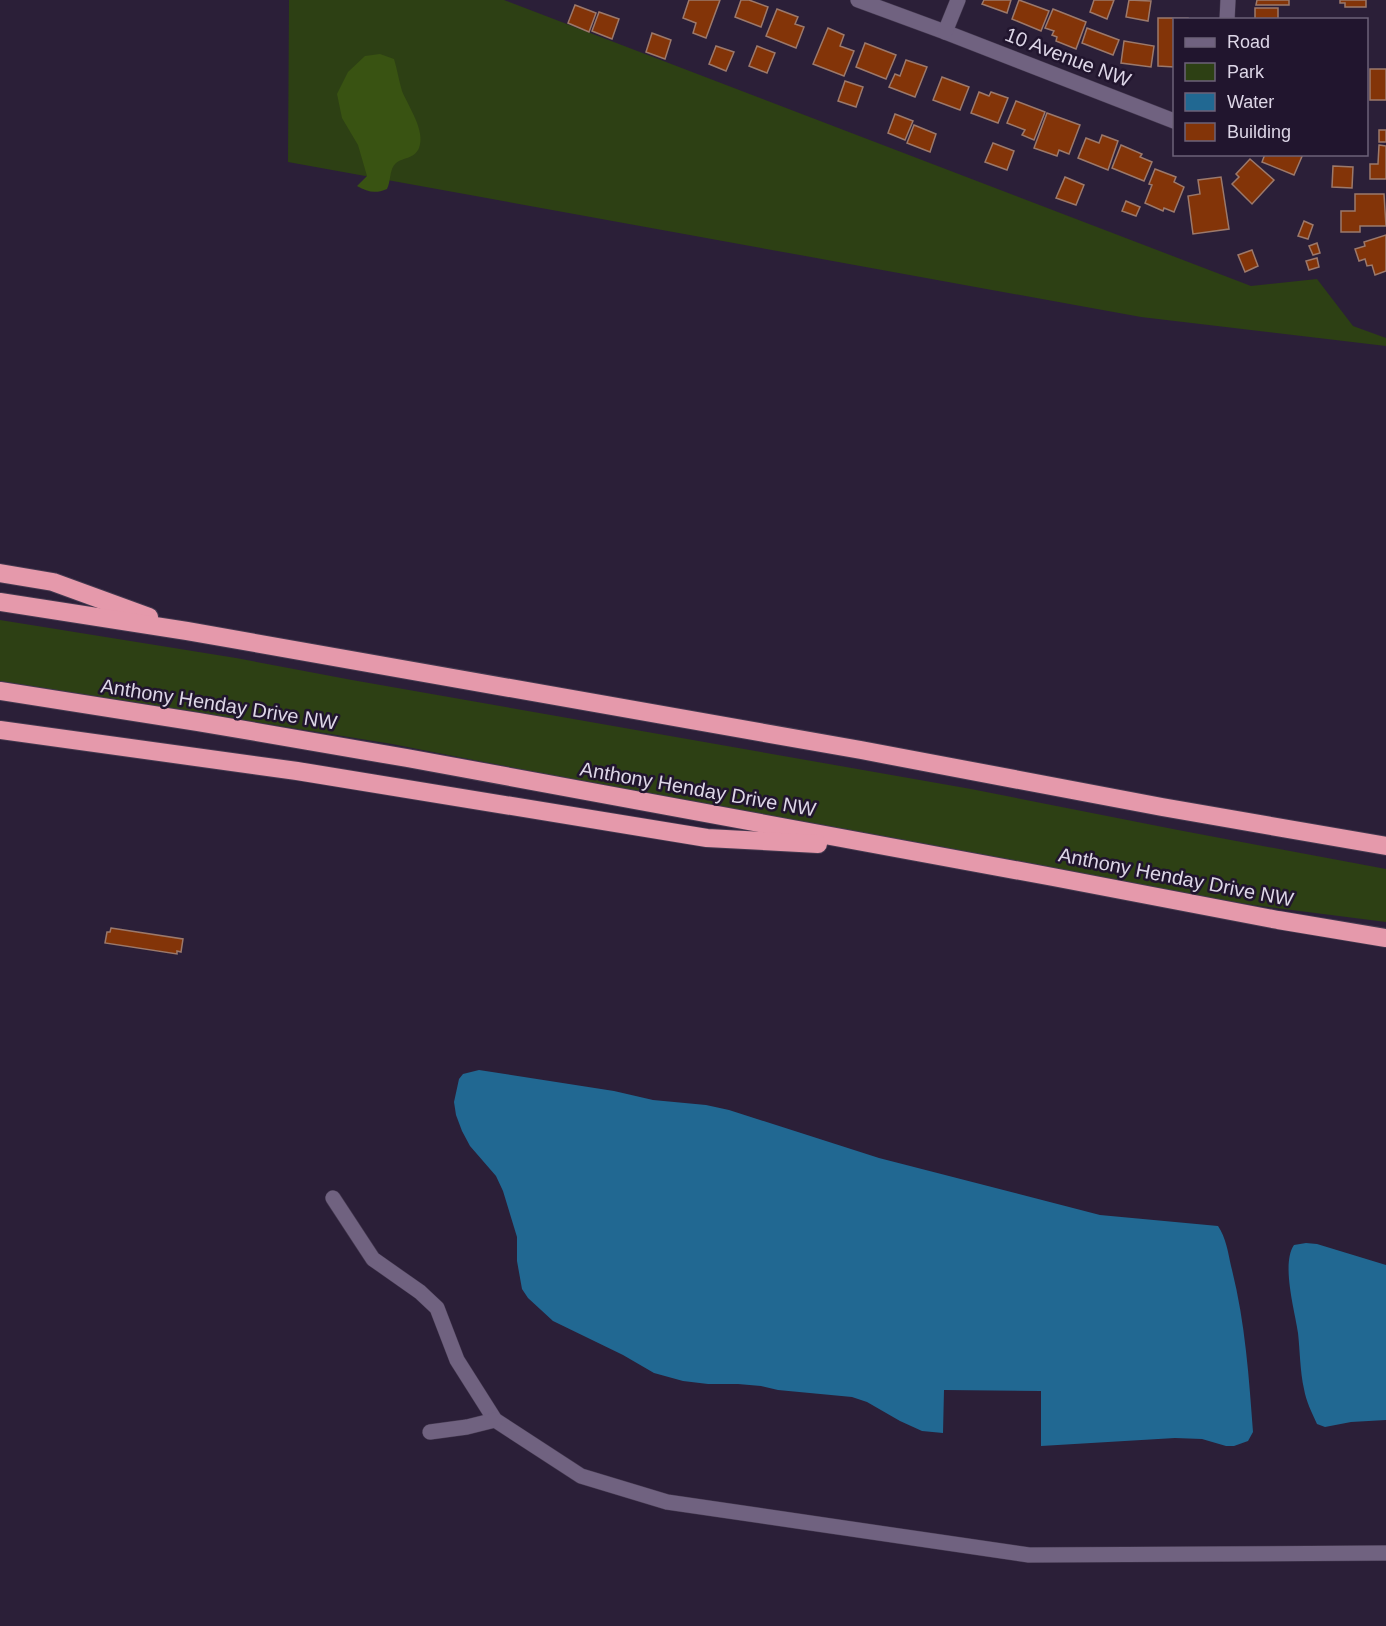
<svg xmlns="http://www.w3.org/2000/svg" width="1386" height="1626" font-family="Arial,sans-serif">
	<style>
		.green { fill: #2d4014 }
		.forest { fill: #395312 }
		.water { fill: #216892 }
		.building { fill: #833408; stroke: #9c796b; stroke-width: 1.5 }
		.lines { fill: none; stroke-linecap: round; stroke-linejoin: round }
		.minor-casing { stroke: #44394f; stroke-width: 16 }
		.highway-casing { stroke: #44394f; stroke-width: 20 }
		.minor { stroke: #706280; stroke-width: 15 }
		.highway { stroke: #e599ab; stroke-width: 18 }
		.labels { text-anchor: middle; stroke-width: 5; stroke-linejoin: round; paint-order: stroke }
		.street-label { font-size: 20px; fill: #ddd6e7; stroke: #21152e }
	</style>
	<rect width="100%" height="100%" fill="#2b1f38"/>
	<g class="green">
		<polygon points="289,0 504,0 1251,286 1317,279 1353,326 1386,338 1386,346 1141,317 288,162"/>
		<polygon points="0,620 236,658 352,680 971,789 1178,830 1386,869 1386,922 1253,905 969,857 392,744 0,681"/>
	</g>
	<path class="forest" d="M380,54L394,59C397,69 399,81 402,91C408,106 426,131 419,148C414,159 404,157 396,163C389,169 391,182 387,189C375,194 368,192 357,186L367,176L358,145L342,118L337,94L348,72L365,56Z"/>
	<g class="water">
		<path d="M479,1070L614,1091L653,1100L706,1105L729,1110L879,1158L1100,1215L1218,1226C1226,1238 1228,1252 1231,1266C1245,1320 1249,1377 1253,1432L1248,1441L1234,1446H1226L1202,1439L1175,1438L1041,1446V1391L944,1390L943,1433L922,1431L900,1421L867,1402L852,1397L778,1390L761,1386L738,1384H708L683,1381L654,1373L623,1355L553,1321L528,1298L522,1289L517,1261V1237L503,1191L496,1176L470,1146L462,1131L456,1115L454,1102L459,1079L463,1074Z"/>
		<path d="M1306,1243L1317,1244L1386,1265V1420L1351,1422L1325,1427L1317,1424C1312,1413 1306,1401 1304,1389C1300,1371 1300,1351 1298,1333C1295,1311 1281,1264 1294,1245Z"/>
	</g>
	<g class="building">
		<polygon points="689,0 720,0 706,38 693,33 696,23 683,18"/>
		<polygon points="741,0 749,0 768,7 761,27 735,17"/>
		<polygon points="984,0 1011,0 1007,13 982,4"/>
		<polygon points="1019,0 1049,11 1041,31 1012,19"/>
		<polygon points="1094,0 1114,0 1107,19 1090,12"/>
		<polygon points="1129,0 1151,1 1148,21 1126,17"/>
		<polygon points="1257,0 1289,0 1289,5 1256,5"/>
		<polygon points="1340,0 1366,0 1366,7 1345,7 1345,3 1340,3"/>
		<polygon points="575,5 596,13 589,32 568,23"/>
		<rect x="1255" y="8" width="23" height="12"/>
		<polygon points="777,9 798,17 795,24 804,27 796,48 766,36"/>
		<polygon points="1053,9 1086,22 1076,49 1056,41 1057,37 1052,35 1054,31 1045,28"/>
		<polygon points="599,12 619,19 612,39 592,31"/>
		<polygon points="1158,18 1188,18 1188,20 1174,20 1174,67 1158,66"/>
		<polygon points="828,28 844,35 840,46 854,51 844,76 813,64"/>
		<polygon points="1087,28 1119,40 1113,55 1082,43"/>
		<polygon points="652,33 671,40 665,59 646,52"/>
		<polygon points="1124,41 1154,46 1151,67 1121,63"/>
		<polygon points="865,43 896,55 886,79 856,67"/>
		<polygon points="716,46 734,52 726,71 709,64"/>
		<polygon points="757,46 775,53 767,73 749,66"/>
		<polygon points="906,60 927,67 915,97 889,87 895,74 900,76"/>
		<rect x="1370" y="69" width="16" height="31"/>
		<polygon points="942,77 969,87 960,110 933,100"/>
		<polygon points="845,81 863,87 856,107 838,101"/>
		<polygon points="979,92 989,96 991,92 1008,98 998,123 971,113"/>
		<polygon points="1016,101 1045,112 1034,140 1022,135 1025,130 1007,123"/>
		<polygon points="1047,113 1080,125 1069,154 1059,150 1057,156 1034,148"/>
		<polygon points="895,114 913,121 905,140 888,133"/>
		<polygon points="914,125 936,134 930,152 907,143"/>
		<rect x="1379" y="130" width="7" height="12"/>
		<polygon points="1102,135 1118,141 1108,170 1078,158 1086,138 1099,143"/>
		<polygon points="993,143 1014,151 1007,170 985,162"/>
		<polygon points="1121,145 1142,154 1140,157 1152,162 1144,181 1112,168"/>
		<polygon points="1379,145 1386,146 1386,179 1370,179 1370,164 1378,164"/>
		<polygon points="1265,154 1303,154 1294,175 1262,162"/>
		<polygon points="1250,159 1274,180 1252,204 1232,184 1239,177 1236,174"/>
		<polygon points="1333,166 1353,167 1352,188 1332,187"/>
		<polygon points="1155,169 1176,177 1174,182 1184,187 1174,212 1164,208 1163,211 1145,203 1152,185 1149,184"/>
		<polygon points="1065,177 1084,185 1076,205 1056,198"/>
		<polygon points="1221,177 1229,229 1193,234 1188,196 1200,194 1198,180"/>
		<polygon points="1355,194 1384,194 1386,226 1360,226 1360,232 1341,232 1341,211 1355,211"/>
		<polygon points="1126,201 1140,207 1136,216 1122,211"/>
		<polygon points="1304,221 1313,225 1308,239 1298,236"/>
		<polygon points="1386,235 1386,271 1375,275 1372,265 1367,266 1365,259 1359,261 1355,249 1365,246 1364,242"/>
		<polygon points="1317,243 1320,253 1313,255 1309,246"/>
		<polygon points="1252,250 1258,266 1245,272 1238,255"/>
		<polygon points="1317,258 1319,267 1309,270 1306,261"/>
		<polygon points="111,928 183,939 181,952 177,951 177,954 105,943 107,932 110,932"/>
	</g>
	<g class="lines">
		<defs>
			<g id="minor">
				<polyline points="858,0 945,32 1174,121"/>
				<polyline points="1227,20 1228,0"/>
				<polyline points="945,32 958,0"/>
				<polyline points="333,1198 373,1259 420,1292 437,1308 457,1360 495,1420 581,1476 667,1502 1029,1555 1386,1553"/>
				<polyline points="430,1432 467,1427 495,1420"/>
			</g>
			<g id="highway">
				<polyline points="0,573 53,582 149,617"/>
				<polyline points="0,602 187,631 861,750 1162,807 1386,846"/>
				<polyline points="0,691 198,722 407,758 1053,877 1278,920 1386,938"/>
				<polyline points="0,730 297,771 707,838 818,844"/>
			</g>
		</defs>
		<use href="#minor" class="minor-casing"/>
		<use href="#highway" class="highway-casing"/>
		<use href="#minor" class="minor"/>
		<use href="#highway" class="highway"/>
	</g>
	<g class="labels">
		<g class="street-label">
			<text transform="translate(1068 57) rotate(21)" y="7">10 Avenue NW</text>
			<text transform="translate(219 704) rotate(9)" y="7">Anthony Henday Drive NW</text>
			<text transform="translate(698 789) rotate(10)" y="7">Anthony Henday Drive NW</text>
			<text transform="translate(1176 877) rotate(11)" y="7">Anthony Henday Drive NW</text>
		</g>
	</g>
	<rect x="1173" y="18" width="195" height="138" fill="#21152e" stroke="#6c6278" stroke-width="1.5"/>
	<rect x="1185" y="38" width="30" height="9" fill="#706280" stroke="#6c6278" stroke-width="1.5"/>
	<text x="1227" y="48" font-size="18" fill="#ddd6e7">Road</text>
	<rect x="1185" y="63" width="30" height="18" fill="#2d4014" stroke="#6c6278" stroke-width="1.5"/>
	<text x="1227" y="78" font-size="18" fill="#ddd6e7">Park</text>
	<rect x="1185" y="93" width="30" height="18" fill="#216892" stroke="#6c6278" stroke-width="1.5"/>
	<text x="1227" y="108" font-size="18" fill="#ddd6e7">Water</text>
	<rect x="1185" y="123" width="30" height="18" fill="#833408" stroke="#6c6278" stroke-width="1.5"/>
	<text x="1227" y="138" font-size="18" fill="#ddd6e7">Building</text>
</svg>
